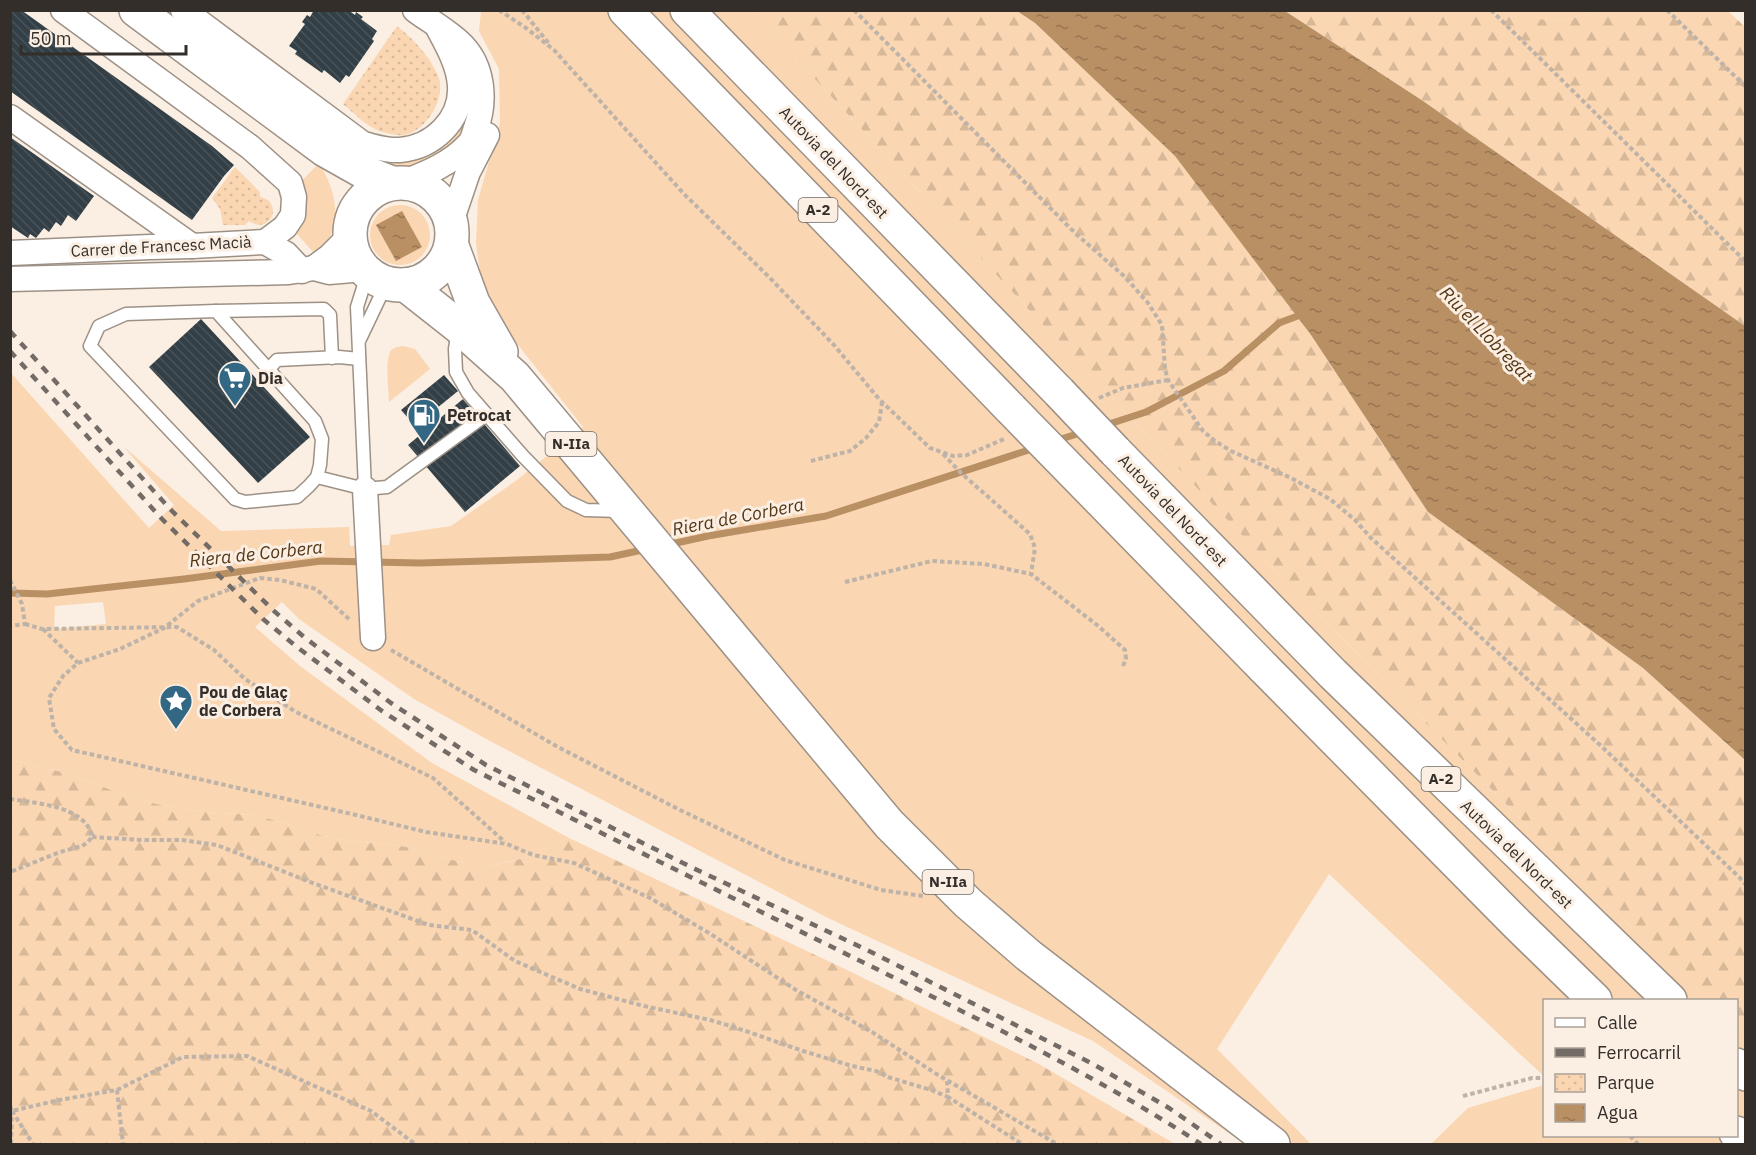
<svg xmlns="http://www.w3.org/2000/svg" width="1756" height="1155" font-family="'IBM Plex Sans',sans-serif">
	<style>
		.green { fill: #fad6b2; fill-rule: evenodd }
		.forest { fill: url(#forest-firs) }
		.park { fill: url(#park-dots) }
		.water { fill: url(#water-ripples) }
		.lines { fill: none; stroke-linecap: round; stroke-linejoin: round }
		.stream { stroke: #b98f64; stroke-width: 7 }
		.building { fill: url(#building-back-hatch) }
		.lane-casing { stroke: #9d9186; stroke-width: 15 }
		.street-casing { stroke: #9d9186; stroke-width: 27 }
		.secondary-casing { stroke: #9d9186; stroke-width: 36 }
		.primary-casing { stroke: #9d9186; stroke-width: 36 }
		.highway-casing { stroke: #9d9186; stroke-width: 36 }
		.path { stroke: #bdb3a9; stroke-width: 4; stroke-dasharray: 4.5 3; stroke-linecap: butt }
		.lane { stroke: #fff; stroke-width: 12 }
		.street { stroke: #fff; stroke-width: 24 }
		.secondary { stroke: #fff; stroke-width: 33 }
		.primary { stroke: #fff; stroke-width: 33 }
		.highway { stroke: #fff; stroke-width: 33 }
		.rail { stroke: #736b65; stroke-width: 4.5; stroke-dasharray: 8 8; stroke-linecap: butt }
		.highway-bridge-casing { stroke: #9d9186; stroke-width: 36; stroke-linecap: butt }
		.highway-bridge { stroke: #fff; stroke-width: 33 }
		.labels { text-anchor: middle; stroke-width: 6; stroke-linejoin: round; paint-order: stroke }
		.shield { fill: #fbeee2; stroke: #6f6861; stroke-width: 1.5 }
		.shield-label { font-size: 15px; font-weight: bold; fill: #332e2a }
		.street-label { font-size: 16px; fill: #332e2a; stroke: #fbeee2 }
		.poi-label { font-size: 16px; font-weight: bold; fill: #332e2a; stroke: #fbeee2; text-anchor: start }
		.water-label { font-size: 18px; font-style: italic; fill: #543614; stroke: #fbeee2 }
	</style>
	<defs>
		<pattern id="forest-firs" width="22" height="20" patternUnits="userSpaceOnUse" patternTransform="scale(1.5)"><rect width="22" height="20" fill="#fad6b2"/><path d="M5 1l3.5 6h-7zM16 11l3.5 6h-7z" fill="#d7b899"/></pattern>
		<pattern id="park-dots" width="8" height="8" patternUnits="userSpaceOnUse" patternTransform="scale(1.5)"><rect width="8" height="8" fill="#fad6b2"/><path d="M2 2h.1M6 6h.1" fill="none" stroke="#d7b899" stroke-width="1.8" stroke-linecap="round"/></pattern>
		<pattern id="water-ripples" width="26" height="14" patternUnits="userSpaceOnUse" patternTransform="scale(1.5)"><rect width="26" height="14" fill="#b98f64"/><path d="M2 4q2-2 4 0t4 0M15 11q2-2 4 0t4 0" fill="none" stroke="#977553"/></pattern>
		<pattern id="building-back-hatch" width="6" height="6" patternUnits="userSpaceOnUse" patternTransform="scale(1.5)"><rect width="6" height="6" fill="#323f46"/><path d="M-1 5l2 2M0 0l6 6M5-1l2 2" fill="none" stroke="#485258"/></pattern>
	</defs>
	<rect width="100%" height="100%" fill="#fbeee2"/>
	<g class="green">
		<path d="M481,11H752L1055,338L1270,565L1576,875L1709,1000H1544V1076L1521,1055L1329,874L1217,1049L1311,1144H1245L1093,1041L828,918L490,741L414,699L299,619L282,602L255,627L300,666L432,763L569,838L524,858L490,866L474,865L439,857L408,847L338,839L303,831L288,824L255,815L205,812L156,804L124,795L70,774L11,760L10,372L149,528L174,505L123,446L221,531L349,527L350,546L389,545L391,535L451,526L517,480L583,427L484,302L476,243L478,200L500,123L499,69L479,31ZM103,602L106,624L54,629L55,606Z"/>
		<path d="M1520,11H1594C1572,22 1540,26 1520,11Z"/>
		<polygon points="471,82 467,126 454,144 418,166 403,169 382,169 383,157 412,157"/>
		<path d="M319,164C337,189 346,235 314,253L290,226C295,195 293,186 319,164Z"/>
		<circle cx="400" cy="235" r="30"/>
		<path d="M403,346L415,349L430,369L389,402C389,389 385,363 390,352C393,347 398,347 403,346Z"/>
		<polygon points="1737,1027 1745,1035 1745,1144 1431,1144 1468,1108 1544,1085 1544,1136 1736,1136"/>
	</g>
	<g class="forest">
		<path d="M1520,10C1540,26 1572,22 1594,11H1728L1745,27V326L1423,101L1285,11Z"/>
		<polygon points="752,11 1017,11 1035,23 1175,155 1311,335 1428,512 1643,668 1745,760 1745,1035 1737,1027 1736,1000 1709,1000 1576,875 1270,565 1055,338"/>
		<polygon points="11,760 70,774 124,795 156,804 205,812 255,815 288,824 303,831 338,839 408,847 439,857 474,865 491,866 524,858 569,838 847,970 1039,1064 1175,1144 11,1144"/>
	</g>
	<g class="park">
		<path d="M397,26C413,39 430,56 438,76C447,97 427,131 404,135C396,136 385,133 377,130C364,124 354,113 343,104Z"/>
		<path d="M235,167L260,192V197C284,201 271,236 249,221L245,225H223L220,209L212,198Z"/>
	</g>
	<g class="water">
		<polygon points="1017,11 1285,11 1423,101 1745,326 1745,760 1643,668 1428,512 1311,335 1175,156 1035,23"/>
		<polygon points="402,211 422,247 396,261 376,225"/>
	</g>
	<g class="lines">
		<g class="stream">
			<polyline points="1103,426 1146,412 1224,371 1279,323 1303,314"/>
			<polyline points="1054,441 1084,432"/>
			<polyline points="667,545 708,536 826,516 1035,448"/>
			<polyline points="10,593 47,594 184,579 321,561 420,563 610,557 647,549"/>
		</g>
	</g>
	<g class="building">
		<polygon points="10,10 21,10 212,146 234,165 224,176 192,220 10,91"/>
		<polygon points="314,10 348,10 355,15 356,12 363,17 361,19 377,31 372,39 374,41 349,77 346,75 340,83 324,70 322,73 295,54 297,51 289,46 305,24 302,22 307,15 310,17"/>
		<polygon points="10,137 94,196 76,221 68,215 61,226 56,222 49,232 44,228 36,238 30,234 28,238 10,226"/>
		<polygon points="201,319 310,437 258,483 149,367"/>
		<polygon points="444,375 458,391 415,426 401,410"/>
		<polygon points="463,399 520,466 465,512 408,445"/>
	</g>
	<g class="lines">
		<defs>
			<g id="lane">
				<polygon points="216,311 315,421 322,439 320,465 317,477 309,486 297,497 245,502 235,499 90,346 99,326 126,314"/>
				<polyline points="216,311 324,309 330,315 332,358"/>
				<polyline points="458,330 455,349 456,372 468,393 523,456 567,501 586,510 620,511"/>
				<polyline points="360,339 380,297 390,283"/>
				<polyline points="268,370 277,360 339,357 359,359"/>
				<polyline points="317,477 365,489 387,487 486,415"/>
				<polyline points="365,489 357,307 368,272"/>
			</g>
			<g id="street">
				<polyline points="63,10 250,147 290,183 294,197 293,215 285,227 265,242"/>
				<path d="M183,10L363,144C376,147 387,151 400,150C433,147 462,120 460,86C459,65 447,45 437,26"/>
				<polyline points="10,117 192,246"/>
				<path d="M402,183C425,174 451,164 469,144C473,140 474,133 476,128C486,101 483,67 463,46C453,34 428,20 415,10"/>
				<polyline points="451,222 468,172 487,135"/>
				<polyline points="10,253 150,247 192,246 265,242 286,254 302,271"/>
				<polyline points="314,268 329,257 351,235"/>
				<polyline points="10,279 289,272 314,268 329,272 364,269"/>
				<polyline points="365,489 373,638"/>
			</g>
			<g id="secondary">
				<polyline points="136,10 325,150 364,172 392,183"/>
				<circle cx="401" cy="234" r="51"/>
			</g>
			<g id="primary">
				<polyline points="452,246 473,303 501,352"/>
				<polyline points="406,285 458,326 515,377 889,824 968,903 1028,955 1273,1144"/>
			</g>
			<g id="highway">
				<polyline points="625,10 1011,409"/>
				<polyline points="687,10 1059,392"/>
				<polyline points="1115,451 1333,674 1670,1000"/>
				<polyline points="1263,667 1517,924 1595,1000"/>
				<polyline points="1736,1065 1746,1074"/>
				<polyline points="1736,1133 1746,1142"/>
			</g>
		</defs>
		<use href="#lane" class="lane-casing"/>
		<use href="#street" class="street-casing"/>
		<use href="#secondary" class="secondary-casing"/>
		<use href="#primary" class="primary-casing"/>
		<use href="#highway" class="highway-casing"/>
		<g class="path">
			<polyline points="499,10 526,28 554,50 684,194 769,277 834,345 879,399 930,448 953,456 967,455 1004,439"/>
			<polyline points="522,10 550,45"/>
			<polyline points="854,10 1075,233 1125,277 1148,303 1162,325 1165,369 1168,380 1203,431 1215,441 1231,451 1291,478 1330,499 1355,520 1371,538 1599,744 1739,877 1746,885"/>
			<polyline points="1491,10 1746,262"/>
			<polyline points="1667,10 1746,87"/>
			<polyline points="1099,398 1123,388 1168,380"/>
			<polyline points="943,454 960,472 1030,534 1035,548 1031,574 1097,625 1125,650 1126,659 1123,666"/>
			<polyline points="811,461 850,451 866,438 879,422 882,403"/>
			<polyline points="10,580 22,604 25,624 10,626"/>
			<polyline points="845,582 932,561 984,564 1031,574"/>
			<polyline points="349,619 316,589 280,580 260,578 198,601 164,628 120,649 78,663 63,676 49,698 54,729 72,750 356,815 426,832 507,844 533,855 574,863 650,898 709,933 796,990 872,1032 938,1075 1057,1144"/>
			<polyline points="25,624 42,629 177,627 214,650 245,679 296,712 433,778 505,842"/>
			<polyline points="43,629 78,663"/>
			<polyline points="391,650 558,747 680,810 785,860 881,890 923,896"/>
			<path d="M10,799C35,803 87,806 92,837L88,842L82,846L60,852L10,872"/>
			<polyline points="92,837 143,840 182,840 217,845 310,882 429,925 472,930 515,961 580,989 644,1006 710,1020 734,1027 803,1051 852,1066 876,1071 888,1077 931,1090 948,1097"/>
			<polyline points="947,1081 948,1097 1022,1144"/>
			<polyline points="117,1090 183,1057 247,1056 371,1111 415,1144"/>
			<polyline points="1463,1096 1532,1078 1544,1078"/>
			<polyline points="10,1106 12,1111 59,1100 117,1090 123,1144"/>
			<polyline points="12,1111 33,1144"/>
			<polyline points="1630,1136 1638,1144"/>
			<polyline points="11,1144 12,1111"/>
		</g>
		<use href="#lane" class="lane"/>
		<use href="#street" class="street"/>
		<use href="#secondary" class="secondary"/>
		<use href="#primary" class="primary"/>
		<use href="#highway" class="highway"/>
		<g class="rail">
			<polyline points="10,331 170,509 274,611 304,637 391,703 486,765 693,868 865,949 1093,1064 1169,1108 1221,1144"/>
			<path d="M10,351L162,519L263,619L297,647L382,711L474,770L1002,1031C1070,1066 1137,1102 1201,1144"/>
		</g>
		<defs>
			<g id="highway-bridge">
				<polyline points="1059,392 1115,451"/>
				<polyline points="1011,409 1263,667"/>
			</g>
		</defs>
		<use href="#highway-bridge" class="highway-bridge-casing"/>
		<use href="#highway-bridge" class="highway-bridge"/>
	</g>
	<defs>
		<symbol id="supermarket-pin" viewBox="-11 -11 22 30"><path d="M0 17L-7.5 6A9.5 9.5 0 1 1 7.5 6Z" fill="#326883" stroke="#fbeee2"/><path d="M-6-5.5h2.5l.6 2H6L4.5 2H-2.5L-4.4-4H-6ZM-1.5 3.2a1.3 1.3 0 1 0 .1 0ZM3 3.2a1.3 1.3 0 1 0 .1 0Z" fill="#fff"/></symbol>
		<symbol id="fuel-pin" viewBox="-11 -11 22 30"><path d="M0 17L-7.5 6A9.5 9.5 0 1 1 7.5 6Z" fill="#326883" stroke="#fbeee2"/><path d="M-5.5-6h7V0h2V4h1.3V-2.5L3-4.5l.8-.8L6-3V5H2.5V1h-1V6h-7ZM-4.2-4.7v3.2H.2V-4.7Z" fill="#fff"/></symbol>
		<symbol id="sight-pin" viewBox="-11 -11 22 30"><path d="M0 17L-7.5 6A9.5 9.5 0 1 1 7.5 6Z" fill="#326883" stroke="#fbeee2"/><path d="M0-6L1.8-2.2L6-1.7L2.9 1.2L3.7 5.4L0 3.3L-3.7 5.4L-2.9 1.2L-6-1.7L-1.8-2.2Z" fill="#fff"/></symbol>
	</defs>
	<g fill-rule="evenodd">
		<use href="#supermarket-pin" x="216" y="359" width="38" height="52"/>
		<use href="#fuel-pin" x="405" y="396" width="38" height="52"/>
		<use href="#sight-pin" x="157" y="682" width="38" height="52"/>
	</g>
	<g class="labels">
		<g class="shield">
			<rect x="798.5" y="198" width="39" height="24" rx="4.5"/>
			<rect x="545.5" y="432" width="51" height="24" rx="4.5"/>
			<rect x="1421.5" y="767" width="39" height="24" rx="4.5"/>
			<rect x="922.5" y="870" width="51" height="24" rx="4.5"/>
		</g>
		<g class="shield-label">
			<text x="818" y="215">A-2</text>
			<text x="571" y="449">N-IIa</text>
			<text x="1441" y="784">A-2</text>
			<text x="948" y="887">N-IIa</text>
		</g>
		<g class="street-label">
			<text transform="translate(834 162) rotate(46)" y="6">Autovia del Nord-est</text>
			<text transform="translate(161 246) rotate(-3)" y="6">Carrer de Francesc Macià</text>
			<text transform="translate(1173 510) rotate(46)" y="6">Autovia del Nord-est</text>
			<text transform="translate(1517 854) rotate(44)" y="6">Autovia del Nord-est</text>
		</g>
		<g class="poi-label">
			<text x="258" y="384">Dia</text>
			<text x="447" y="421">Petrocat</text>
			<text x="199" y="698">Pou de Glaç<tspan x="199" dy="18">de Corbera</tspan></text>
		</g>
		<g class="water-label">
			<text transform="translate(1486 334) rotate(46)" y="6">Riu el Llobregat</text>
			<text transform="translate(738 517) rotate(-11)" y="6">Riera de Corbera</text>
			<text transform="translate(256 554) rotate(-6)" y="6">Riera de Corbera</text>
		</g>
	</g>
	<rect width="1756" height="1155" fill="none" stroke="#332e2a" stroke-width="24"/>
	<rect x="1543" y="999" width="195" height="138" fill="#fbeee2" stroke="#aba198" stroke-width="1.5"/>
	<rect x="1555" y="1018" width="30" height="9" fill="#ffffff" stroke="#aba198" stroke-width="1.5"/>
	<text x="1597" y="1029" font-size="18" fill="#332e2a">Calle</text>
	<rect x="1555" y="1048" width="30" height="9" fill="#736b65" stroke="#aba198" stroke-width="1.5"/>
	<text x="1597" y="1059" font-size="18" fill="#332e2a">Ferrocarril</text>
	<rect x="1555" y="1074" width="30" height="18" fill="url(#park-dots)" stroke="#aba198" stroke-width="1.5"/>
	<text x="1597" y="1089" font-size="18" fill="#332e2a">Parque</text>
	<rect x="1555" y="1104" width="30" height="18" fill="url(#water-ripples)" stroke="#aba198" stroke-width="1.5"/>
	<text x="1597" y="1119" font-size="18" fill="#332e2a">Agua</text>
	<path d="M21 45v9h165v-9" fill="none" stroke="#332e2a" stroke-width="3"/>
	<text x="30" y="45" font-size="18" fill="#332e2a" stroke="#fbeee2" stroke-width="4.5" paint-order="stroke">50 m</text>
</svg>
